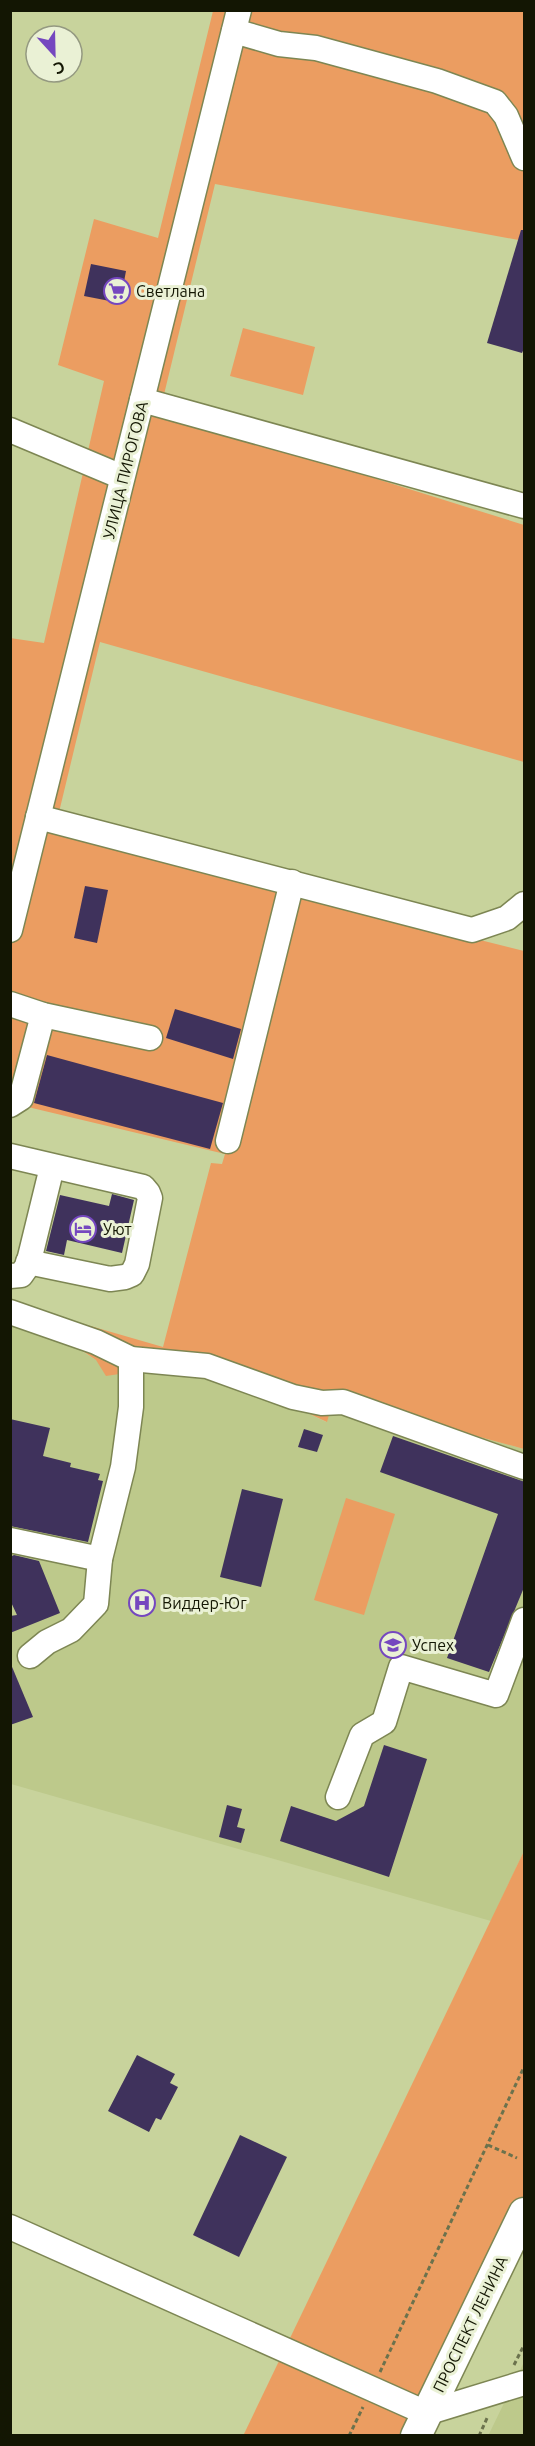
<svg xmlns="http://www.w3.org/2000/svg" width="535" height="2446" font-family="Ubuntu,sans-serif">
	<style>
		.built { fill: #bdc98b }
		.green { fill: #eb9d61 }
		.building { fill: #3f325c }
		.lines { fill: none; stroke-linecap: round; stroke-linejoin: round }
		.minor-casing { stroke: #7d8653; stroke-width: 27 }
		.major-casing { stroke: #7d8653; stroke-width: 33 }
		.path { stroke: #6b724d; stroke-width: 3; stroke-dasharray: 4.5 3; stroke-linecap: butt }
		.minor { stroke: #fff; stroke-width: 24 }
		.major { stroke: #fff; stroke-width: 30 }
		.labels { text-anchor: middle; stroke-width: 6; stroke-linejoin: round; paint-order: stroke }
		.poi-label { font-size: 16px; fill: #131603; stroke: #eaf1d5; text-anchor: start }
		.street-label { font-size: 16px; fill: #131603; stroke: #eaf1d5 }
	</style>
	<rect width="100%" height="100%" fill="#c8d39c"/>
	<g class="built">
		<polygon points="10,1325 70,1344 96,1360 159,1368 260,1391 326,1422 334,1397 524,1449 524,1851 491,1921 11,1784"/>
		<polygon points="524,2362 524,2435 488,2436 507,2397"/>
	</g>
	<g class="green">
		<polygon points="213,11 524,11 524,241 215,184 160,411 524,525 524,762 100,642 54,833 524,951 524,1449 334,1397 327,1422 260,1391 159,1368 106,1376 96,1360 11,1303 163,1347 211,1163 222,1164 225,1154 11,1103 10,638 44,643 104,381 58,365 94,219 158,238"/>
		<polygon points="243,328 315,347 303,395 230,376"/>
		<polygon points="346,1498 395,1514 364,1615 314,1600"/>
		<polygon points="524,1851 524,2213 416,2435 243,2436"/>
	</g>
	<g class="building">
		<polygon points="521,230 525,230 525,346 522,353 487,343"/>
		<polygon points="91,264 126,271 120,303 84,296"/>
		<polygon points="85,886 108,890 97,943 74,938"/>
		<polygon points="175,1009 241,1029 233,1059 166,1038"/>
		<polygon points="47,1055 223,1103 210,1149 34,1103"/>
		<polygon points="112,1194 134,1200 122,1253 67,1240 64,1255 46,1251 60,1195 109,1206"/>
		<polygon points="10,1419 50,1428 43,1456 71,1463 70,1467 100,1474 98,1480 103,1481 88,1542 10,1526"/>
		<polygon points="304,1429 323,1435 317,1452 298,1447"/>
		<polygon points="393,1436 525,1482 525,1585 489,1672 447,1658 498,1514 380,1472"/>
		<polygon points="242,1489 283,1499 261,1587 220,1577"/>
		<polygon points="14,1555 39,1561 60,1613 10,1633 10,1616 17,1615 10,1600 10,1557"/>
		<polygon points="10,1662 33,1717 10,1725"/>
		<polygon points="384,1745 427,1759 389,1877 280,1841 291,1806 336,1821 364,1806"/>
		<polygon points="227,1805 242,1809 237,1827 245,1829 241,1843 219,1837"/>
		<polygon points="137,2055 175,2074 170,2083 178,2087 161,2120 156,2118 149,2132 108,2111"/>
		<polygon points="240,2135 287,2157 239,2257 193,2235"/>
	</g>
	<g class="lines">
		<defs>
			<g id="minor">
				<polyline points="234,31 279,44 316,48 437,81 495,102 506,116 524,158"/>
				<polyline points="142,400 524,506"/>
				<polyline points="10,430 122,477"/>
				<polyline points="38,817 472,930 507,918 524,904"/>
				<polyline points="10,930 239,10"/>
				<polyline points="10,1004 43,1015 150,1038"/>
				<polyline points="10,1105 21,1098 43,1015"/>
				<polyline points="228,1141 292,882"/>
				<polyline points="10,1156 143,1187 148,1193 150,1198 137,1264 132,1274 125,1277 110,1279 28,1262"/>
				<polyline points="10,1276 21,1275 28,1265 52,1167"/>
				<polyline points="10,1312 96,1342 131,1359 207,1366 293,1397 322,1403 343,1402 524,1467"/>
				<polyline points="10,1540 100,1559"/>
				<polyline points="30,1656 47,1642 71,1630 96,1604 100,1559 123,1467 131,1407 131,1359"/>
				<polyline points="338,1797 362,1735 384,1722 401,1667 496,1695 524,1620"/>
				<polyline points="10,2227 426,2413 524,2383"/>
			</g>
			<polyline id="major" points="416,2436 524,2213"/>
		</defs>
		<use href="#minor" class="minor-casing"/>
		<use href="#major" class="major-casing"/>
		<g class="path">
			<polyline points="488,2145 517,2158"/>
			<polyline points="514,2365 524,2345"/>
			<polyline points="380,2372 524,2067"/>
			<polyline points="349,2436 363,2407"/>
			<polyline points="479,2436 488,2416"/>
		</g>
		<use href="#minor" class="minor"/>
		<use href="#major" class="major"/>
	</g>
	<defs>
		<symbol id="supermarket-ring" viewBox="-11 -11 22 22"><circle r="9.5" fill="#eaf1d5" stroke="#7547bf" stroke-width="1.5"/><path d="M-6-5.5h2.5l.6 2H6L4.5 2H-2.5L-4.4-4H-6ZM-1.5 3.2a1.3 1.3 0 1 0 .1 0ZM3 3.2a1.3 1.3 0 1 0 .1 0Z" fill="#7547bf"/></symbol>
		<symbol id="hotel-ring" viewBox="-11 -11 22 22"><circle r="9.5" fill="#eaf1d5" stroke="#7547bf" stroke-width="1.5"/><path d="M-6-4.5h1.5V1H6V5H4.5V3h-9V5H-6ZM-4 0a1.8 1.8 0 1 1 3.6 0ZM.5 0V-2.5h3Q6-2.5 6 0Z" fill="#7547bf"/></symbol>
		<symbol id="hospital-ring" viewBox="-11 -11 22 22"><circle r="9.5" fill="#eaf1d5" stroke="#7547bf" stroke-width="1.5"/><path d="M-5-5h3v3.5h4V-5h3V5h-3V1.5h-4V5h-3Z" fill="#7547bf"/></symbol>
		<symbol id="school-ring" viewBox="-11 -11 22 22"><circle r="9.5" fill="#eaf1d5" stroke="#7547bf" stroke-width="1.5"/><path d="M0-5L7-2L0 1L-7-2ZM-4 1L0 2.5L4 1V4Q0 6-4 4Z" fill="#7547bf"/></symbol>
	</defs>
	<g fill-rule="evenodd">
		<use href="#supermarket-ring" x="102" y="276" width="30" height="30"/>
		<use href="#hotel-ring" x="68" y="1214" width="30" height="30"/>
		<use href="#hospital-ring" x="127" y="1588" width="30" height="30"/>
		<use href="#school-ring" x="378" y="1630" width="30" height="30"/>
	</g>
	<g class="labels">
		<g class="poi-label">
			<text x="136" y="297">Светлана</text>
			<text x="103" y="1235">Уют</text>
			<text x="162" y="1609">Виддер-Юг</text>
			<text x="412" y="1651">Успех</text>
		</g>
		<g class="street-label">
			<text transform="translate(125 470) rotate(-76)" y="6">УЛИЦА ПИРОГОВА</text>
			<text transform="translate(470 2324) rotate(-64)" y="6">ПРОСПЕКТ ЛЕНИНА</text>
		</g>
	</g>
	<rect width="535" height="2446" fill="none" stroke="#131603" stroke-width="24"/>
	<g transform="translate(54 54) rotate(158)"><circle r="28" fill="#eaf1d5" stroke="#949981" stroke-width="1.5"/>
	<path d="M0-4.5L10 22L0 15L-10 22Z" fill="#7547bf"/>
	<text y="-9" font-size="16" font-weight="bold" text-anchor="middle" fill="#131603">С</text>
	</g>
</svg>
